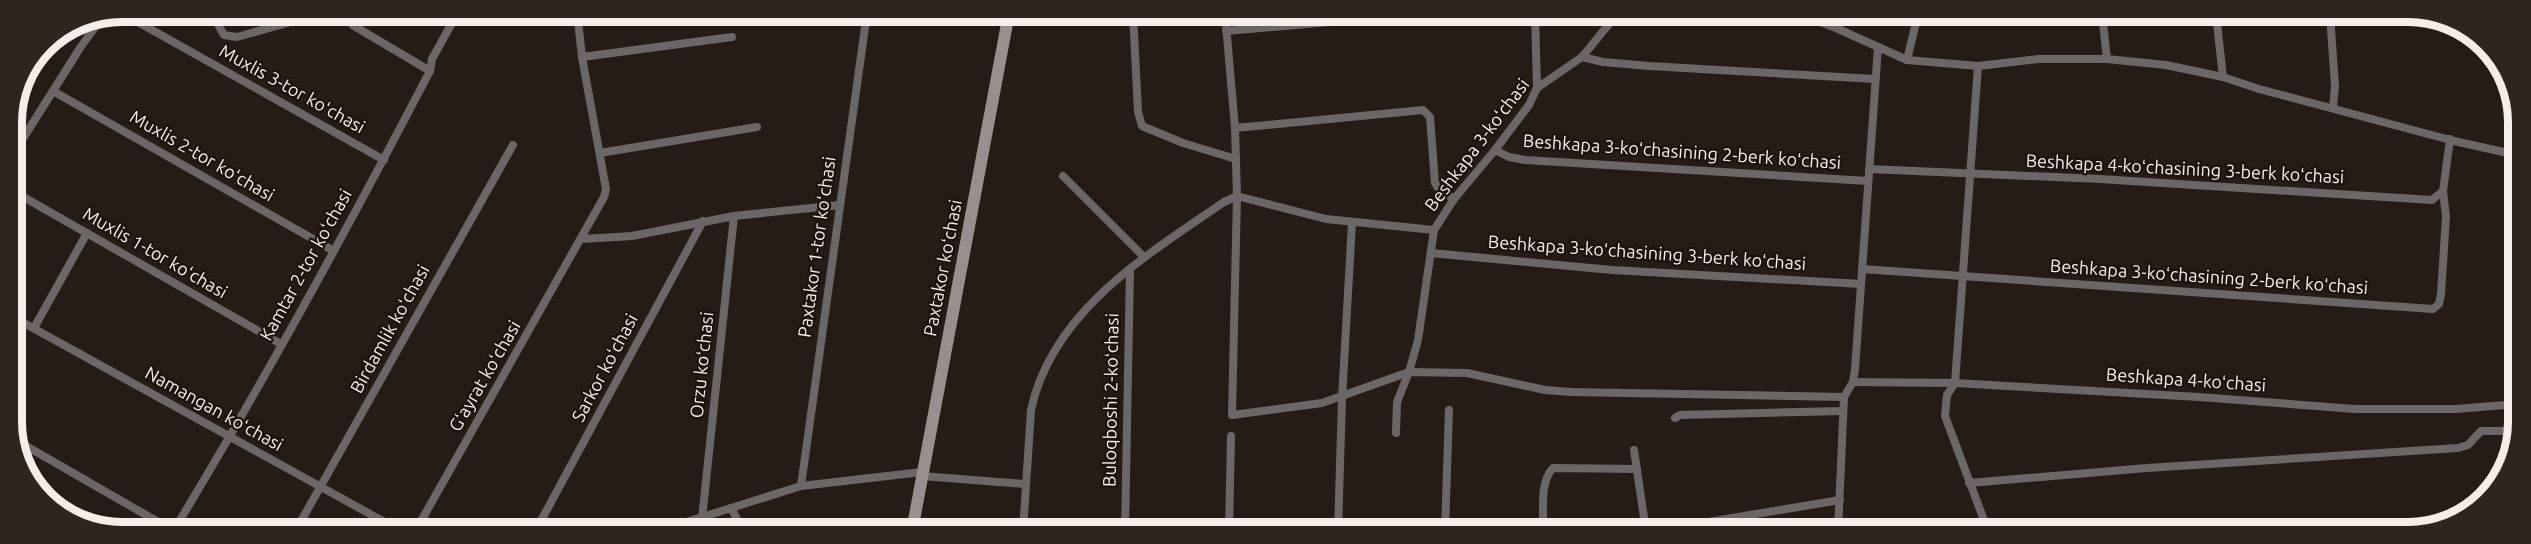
<svg xmlns="http://www.w3.org/2000/svg" width="2531" height="544" font-family="Ubuntu,sans-serif">
	<style>
		.lines { fill: none; stroke-linecap: round; stroke-linejoin: round }
		.street { stroke: #6d6666; stroke-width: 8 }
		.secondary { stroke: #9a8f8f; stroke-width: 12 }
		.labels { text-anchor: middle; stroke-width: 4.5; stroke-linejoin: round; paint-order: stroke }
		.street-label { font-size: 18px; fill: #f4ede9; stroke: #1d130e }
		.rim { fill: none; stroke: #f4ede9; stroke-width: 8 }
	</style>
	<rect width="100%" height="100%" fill="#261c17"/>
	<g class="lines">
		<g class="street">
			<polyline points="120,12 384,160"/>
			<polyline points="211,12 224,35 237,37 326,12"/>
			<polyline points="341,12 354,26 430,71"/>
			<polyline points="1133,13 1138,112 1142,126 1183,143 1236,159"/>
			<polyline points="1225,13 1235,128 1237,196 1232,415 1322,403 1409,372 1467,373 1545,390 1571,392 1844,397"/>
			<polyline points="1535,13 1537,88"/>
			<polyline points="1797,13 1836,28 1907,60 1978,66 2039,59 2107,59 2166,65 2223,77 2259,89 2454,141 2517,155"/>
			<polyline points="2102,14 2107,59"/>
			<polyline points="2216,14 2223,77"/>
			<polyline points="2330,14 2335,86 2333,108"/>
			<polyline points="1226,31 1422,14"/>
			<polyline points="582,57 732,37"/>
			<polyline points="1582,57 1603,62 1649,66 1875,79"/>
			<polyline points="1907,60 1918,14"/>
			<polyline points="1978,66 1955,383 1947,395 1945,416 1988,531"/>
			<polyline points="53,91 334,251"/>
			<polyline points="1235,128 1423,110 1430,117 1435,183 1438,188 1454,199"/>
			<polyline points="1495,150 1509,157 1525,160 1868,181"/>
			<polyline points="600,153 757,127"/>
			<polyline points="12,156 80,48 103,16"/>
			<polyline points="1869,169 2100,179 2432,200 2443,191 2450,139"/>
			<polyline points="1063,176 1144,257"/>
			<polyline points="13,191 281,344"/>
			<polyline points="582,239 632,236 734,216 840,205"/>
			<polyline points="1431,253 1612,270 1861,284"/>
			<polyline points="1862,269 2433,309 2439,304 2441,294 2446,217 2443,191"/>
			<polyline points="13,317 399,530"/>
			<polyline points="34,328 87,233"/>
			<polyline points="1853,382 1955,383 2199,397 2355,409 2456,409 2517,404"/>
			<polyline points="1675,418 1680,415 1843,411"/>
			<polyline points="1396,433 1397,402 1409,372 1418,340 1434,230 1454,199 1495,150 1529,105 1537,88 1582,57 1618,13"/>
			<polyline points="14,439 172,530"/>
			<polyline points="1634,450 1646,531"/>
			<polyline points="922,476 1025,484"/>
			<polyline points="1969,483 2147,468 2458,448 2468,445 2481,431 2517,431"/>
			<polyline points="801,486 867,13"/>
			<polyline points="731,508 743,530"/>
			<polyline points="702,519 734,216"/>
			<path d="M174,530C265,380 349,226 430,71L432,59L458,12"/>
			<polyline points="296,530 513,145"/>
			<polyline points="416,530 604,197 606,189 582,57 577,12"/>
			<polyline points="536,530 703,221"/>
			<polyline points="661,530 801,486 922,472"/>
			<path d="M1023,531L1031,410C1052,311 1147,255 1224,202L1237,196L1326,219L1434,230"/>
			<polyline points="1125,531 1130,269"/>
			<polyline points="1229,531 1231,436"/>
			<polyline points="1338,531 1342,398 1352,223"/>
			<polyline points="1445,531 1449,410"/>
			<path d="M1543,531C1544,513 1539,482 1553,468L1637,469"/>
			<polyline points="1654,531 1840,500"/>
			<polyline points="1838,531 1844,397 1853,382 1855,369 1878,47"/>
			<polyline points="2281,532 2439,522"/>
		</g>
		<polyline class="secondary" points="912,531 1009,13"/>
	</g>
	<g class="labels">
		<g class="street-label">
			<text transform="translate(292 89) rotate(29)" y="6">Muxlis 3-tor koʻchasi</text>
			<text transform="translate(1477 145) rotate(-53)" y="6">Beshkapa 3-koʻchasi</text>
			<text transform="translate(1682 152) rotate(4)" y="6">Beshkapa 3-koʻchasining 2-berk koʻchasi</text>
			<text transform="translate(202 156) rotate(30)" y="6">Muxlis 2-tor koʻchasi</text>
			<text transform="translate(2185 169) rotate(3)" y="6">Beshkapa 4-koʻchasining 3-berk koʻchasi</text>
			<text transform="translate(817 247) rotate(-82)" y="6">Paxtakor 1-tor koʻchasi</text>
			<text transform="translate(155 253) rotate(30)" y="6">Muxlis 1-tor koʻchasi</text>
			<text transform="translate(1647 253) rotate(4)" y="6">Beshkapa 3-koʻchasining 3-berk koʻchasi</text>
			<text transform="translate(306 265) rotate(-61)" y="6">Kamtar 2-tor koʻchasi</text>
			<text transform="translate(943 268) rotate(-79)" y="6">Paxtakor koʻchasi</text>
			<text transform="translate(2209 277) rotate(4)" y="6">Beshkapa 3-koʻchasining 2-berk koʻchasi</text>
			<text transform="translate(390 329) rotate(-61)" y="6">Birdamlik koʻchasi</text>
			<text transform="translate(702 365) rotate(-84)" y="6">Orzu koʻchasi</text>
			<text transform="translate(605 368) rotate(-62)" y="6">Sarkor koʻchasi</text>
			<text transform="translate(485 376) rotate(-60)" y="6">Gʻayrat koʻchasi</text>
			<text transform="translate(2186 380) rotate(4)" y="6">Beshkapa 4-koʻchasi</text>
			<text transform="translate(1111 400) rotate(-89)" y="6">Buloqboshi 2-koʻchasi</text>
			<text transform="translate(214 409) rotate(29)" y="6">Namangan koʻchasi</text>
		</g>
	</g>
	<path d="M0 0H2531V544H0ZM122 22H2408A100 100 0 0 1 2508 122V422A100 100 0 0 1 2408 522H122A100 100 0 0 1 22 422V122A100 100 0 0 1 122 22Z" fill="#2e2420" fill-rule="evenodd"/>
	<path class="rim" d="M122 22H2408A100 100 0 0 1 2508 122V422A100 100 0 0 1 2408 522H122A100 100 0 0 1 22 422V122A100 100 0 0 1 122 22Z"/>
</svg>
